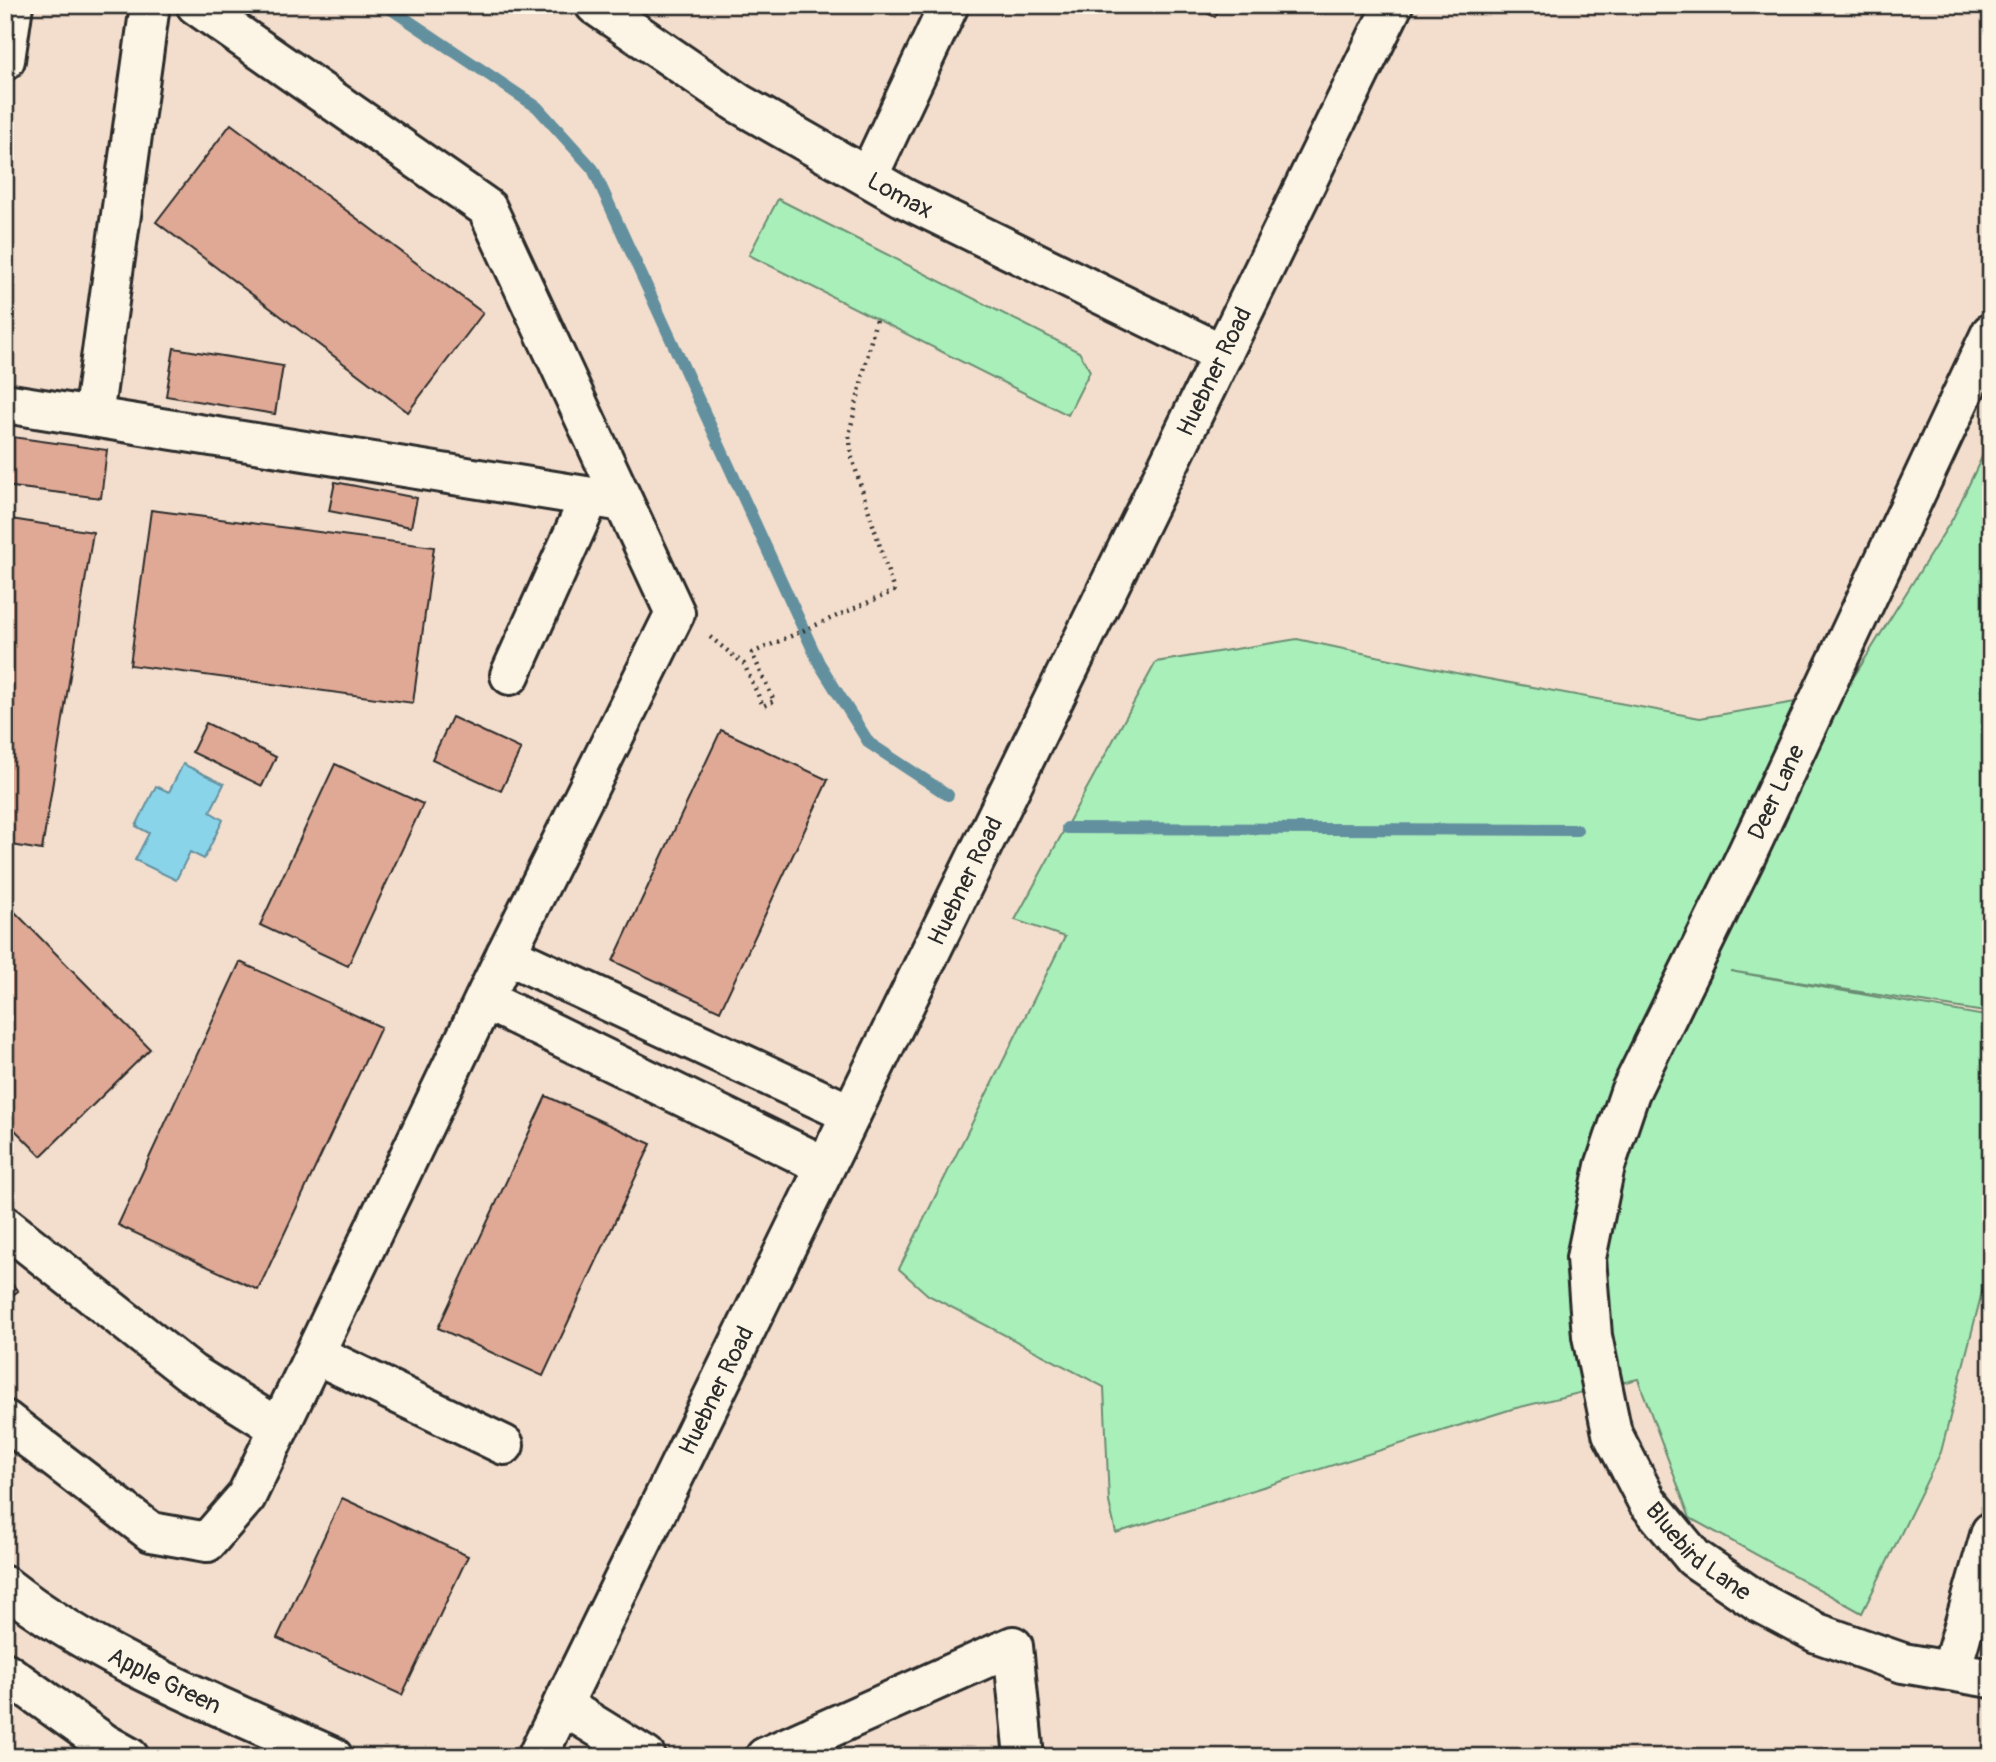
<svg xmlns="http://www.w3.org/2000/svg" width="1996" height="1762" font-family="Pangolin,sans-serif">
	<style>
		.green { fill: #a9efba; stroke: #6a8d72; stroke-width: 2 }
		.water { fill: #8ad4ea; stroke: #64909e; stroke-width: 2 }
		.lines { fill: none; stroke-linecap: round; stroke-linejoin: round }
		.stream { stroke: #64909e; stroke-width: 12 }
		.building { fill: #dfa995; stroke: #2b2b2b; stroke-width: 2 }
		.minor-casing { stroke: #2b2b2b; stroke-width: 44 }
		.major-casing { stroke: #2b2b2b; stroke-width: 44 }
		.path { stroke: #2b2b2b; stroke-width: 4.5; stroke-dasharray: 2 5; stroke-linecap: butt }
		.minor { stroke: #fcf5e5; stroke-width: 38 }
		.major { stroke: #fcf5e5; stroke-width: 38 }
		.labels { text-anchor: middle; stroke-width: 7; stroke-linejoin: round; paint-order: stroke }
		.street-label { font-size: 24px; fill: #2b2b2b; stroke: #fcf5e5 }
	</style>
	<rect width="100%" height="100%" fill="#f3decd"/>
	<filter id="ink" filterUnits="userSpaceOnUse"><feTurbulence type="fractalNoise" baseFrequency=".0143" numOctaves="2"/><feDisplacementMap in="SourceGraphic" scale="14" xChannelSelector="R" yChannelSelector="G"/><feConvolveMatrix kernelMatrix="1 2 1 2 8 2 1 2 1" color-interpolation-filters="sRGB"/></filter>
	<g filter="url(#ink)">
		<g class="green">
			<polygon points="778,199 1079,352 1090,371 1068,415 749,255"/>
			<polygon points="1991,438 1991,1013 1730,971 1991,1017 1991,1257 1941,1452 1862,1613 1690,1518 1638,1379 1512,1409 1116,1533 1109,1502 1104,1387 928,1295 899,1269 1065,937 1015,920 1156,662 1297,639 1456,673 1700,718 1843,694 1953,518"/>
		</g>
		<polygon class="water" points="183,764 224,784 210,812 223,820 204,859 190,852 176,880 135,860 149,833 136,826 156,786 169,792"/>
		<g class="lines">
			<g class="stream">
				<polyline points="385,5 537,107 593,169 819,663 869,743 948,795"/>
				<polyline points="1067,828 1577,830"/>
			</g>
		</g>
		<g class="building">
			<polygon points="1189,5 1221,5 1215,17"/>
			<polygon points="231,124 483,313 408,412 156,222"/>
			<polygon points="174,348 283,366 275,414 166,396"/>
			<polygon points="5,436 107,450 101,498 5,486"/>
			<polygon points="335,482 417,498 411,527 329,511"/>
			<polygon points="151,510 434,547 413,703 130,665"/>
			<polygon points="5,518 93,532 42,850 5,844"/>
			<polygon points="452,717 521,749 501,791 432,759"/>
			<polygon points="206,723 276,757 262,786 192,752"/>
			<polygon points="721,730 828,780 720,1011 613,961"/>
			<polygon points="335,764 423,804 348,966 260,925"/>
			<polygon points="5,902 150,1049 41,1156 5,1120"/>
			<polygon points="240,962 381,1027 258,1290 118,1225"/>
			<polygon points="546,1096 651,1144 543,1376 438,1328"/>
			<polygon points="5,1276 18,1291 5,1301"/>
			<polygon points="342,1498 468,1556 402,1695 277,1638"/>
		</g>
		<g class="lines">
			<defs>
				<g id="minor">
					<path id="s1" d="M595,5L738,103L904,198L1223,354"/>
					<polyline points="5,60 13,5"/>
					<polyline points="868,177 949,5"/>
					<path id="s2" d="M1991,333L1744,860L1630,1092L1605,1166L1586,1258L1592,1336L1612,1433L1647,1501L1694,1558L1759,1602L1817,1633L1903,1663L1991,1678"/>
					<polyline points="5,403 623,502"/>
					<polyline points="93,417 150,5"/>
					<polyline points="510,675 590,497"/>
					<polyline points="506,954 851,1114"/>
					<polyline points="485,1000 825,1166"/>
					<polyline points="5,1226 191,1373 279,1428"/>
					<polyline points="315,1354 504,1445"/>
					<polyline points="5,1420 151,1532 207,1542 246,1497 506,954 675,613 487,208 196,5"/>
					<path id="s3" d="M5,1586C99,1660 225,1708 333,1757"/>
					<polyline points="1951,1671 1991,1532"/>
					<polyline points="5,1672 104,1743 129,1757"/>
					<polyline points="562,1705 646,1757"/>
					<polyline points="765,1757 1013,1646 1024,1757"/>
				</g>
				<g id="major">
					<path id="s4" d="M537,1757L1393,5"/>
				</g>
			</defs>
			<use href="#minor" class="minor-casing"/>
			<use href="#major" class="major-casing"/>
			<polyline class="path" points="710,637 744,664 763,706 774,701 752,653 894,591 852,458 849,435 876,319"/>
			<use href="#minor" class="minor"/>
			<use href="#major" class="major"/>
		</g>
	</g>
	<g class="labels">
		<g class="street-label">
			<text dy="8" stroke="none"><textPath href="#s1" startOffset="360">Lomax</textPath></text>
			<text dy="8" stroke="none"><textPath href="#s4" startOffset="1542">Huebner Road</textPath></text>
			<text transform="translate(1776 792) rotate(-65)" y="8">Deer Lane</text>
			<text dy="8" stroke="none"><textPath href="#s4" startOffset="975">Huebner Road</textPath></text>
			<text dy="8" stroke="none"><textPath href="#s4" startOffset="408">Huebner Road</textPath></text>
			<text dy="8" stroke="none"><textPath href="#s2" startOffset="1339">Bluebird Lane</textPath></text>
			<text dy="8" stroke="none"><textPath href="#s3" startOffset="186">Apple Green</textPath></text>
		</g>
	</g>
	<rect width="1996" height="1762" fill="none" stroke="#fcf5e5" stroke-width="28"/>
	<rect x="14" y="14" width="1968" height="1734" fill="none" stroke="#2b2b2b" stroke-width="2.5" filter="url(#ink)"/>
</svg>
